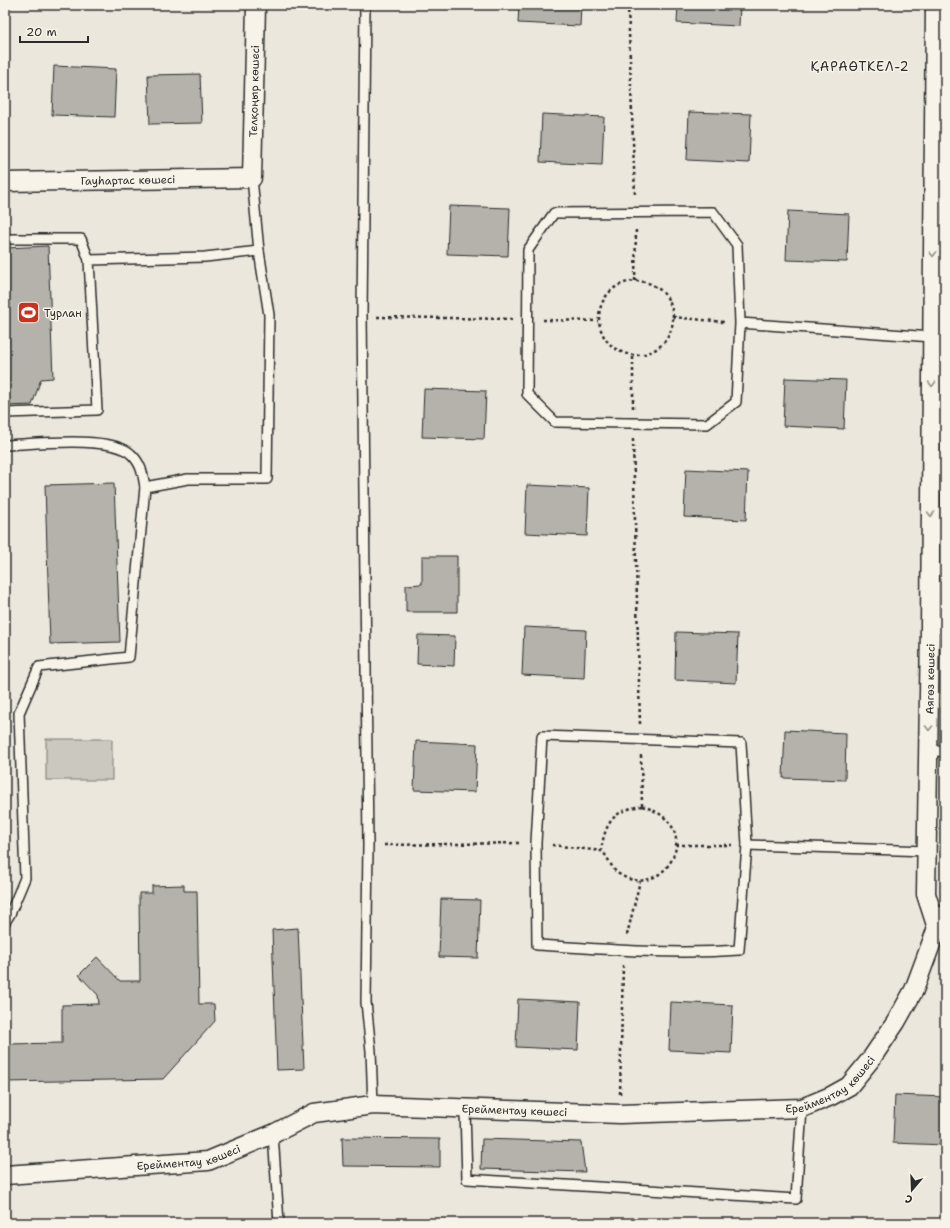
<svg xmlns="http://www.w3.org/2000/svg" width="950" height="1228" font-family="'Shantell Sans',sans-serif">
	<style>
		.green { fill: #cbc8bf; stroke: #7b7a75 }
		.building { fill: #b5b2ab; stroke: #2b2b2b }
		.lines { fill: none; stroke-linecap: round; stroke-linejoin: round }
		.lane-casing { stroke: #2b2b2b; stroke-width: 12 }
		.street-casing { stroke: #2b2b2b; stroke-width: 21 }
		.path { stroke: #2b2b2b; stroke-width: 2.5; stroke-dasharray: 3 3; stroke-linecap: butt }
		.lane { stroke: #f7f3e8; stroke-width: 9 }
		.street { stroke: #f7f3e8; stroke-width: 18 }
		.oneway { stroke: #918f8a }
		.labels { text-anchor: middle; stroke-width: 3; stroke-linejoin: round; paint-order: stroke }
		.street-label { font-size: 11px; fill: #2b2b2b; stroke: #f7f3e8 }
		.poi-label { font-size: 11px; fill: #2b2b2b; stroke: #f7f3e8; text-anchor: start }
		.quarter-label { font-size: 13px; letter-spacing: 1px; fill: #2b2b2b; stroke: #f7f3e8 }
	</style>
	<rect width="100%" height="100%" fill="#ebe7dd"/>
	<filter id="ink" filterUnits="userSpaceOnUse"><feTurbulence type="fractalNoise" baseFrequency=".025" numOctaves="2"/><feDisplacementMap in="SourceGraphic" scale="8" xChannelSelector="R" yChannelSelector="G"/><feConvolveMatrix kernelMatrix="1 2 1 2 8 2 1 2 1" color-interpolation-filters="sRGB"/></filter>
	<g filter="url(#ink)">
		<rect class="green" x="46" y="739" width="66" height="41"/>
		<g class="building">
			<polygon points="519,5 581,5 580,26 518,23"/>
			<polygon points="678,5 740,5 739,26 677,23"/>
			<polygon points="54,66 116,69 114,117 52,115"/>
			<polygon points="200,74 202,123 150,124 148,75"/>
			<polygon points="689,112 751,114 749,163 687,160"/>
			<polygon points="542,114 604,117 602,165 540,162"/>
			<polygon points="449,206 510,208 508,256 447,254"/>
			<polygon points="788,211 849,214 847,262 786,260"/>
			<polygon points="48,246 53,378 41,379 32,405 5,406 5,248"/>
			<polygon points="785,378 846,380 844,429 783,426"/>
			<polygon points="424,389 486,391 484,439 422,437"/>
			<polygon points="686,469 748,472 746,520 684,517"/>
			<polygon points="114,483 120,642 50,644 45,485"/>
			<polygon points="527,485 589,488 587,536 525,533"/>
			<polygon points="422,556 457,556 457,612 406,612 406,585 422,584"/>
			<polygon points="524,627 586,630 584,678 522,675"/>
			<polygon points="676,632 738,634 736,683 675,680"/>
			<polygon points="418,635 455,636 454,666 417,664"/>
			<polygon points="785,730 846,733 845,780 783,778"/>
			<polygon points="416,741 477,744 475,792 414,790"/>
			<polygon points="184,885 184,891 197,891 199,1004 214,1004 215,1021 163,1079 5,1082 5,1044 62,1043 62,1005 99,1004 98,995 79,975 97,957 120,981 140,981 139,893 152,893 152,886"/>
			<polygon points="441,899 480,900 478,958 439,957"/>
			<polygon points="298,928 304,1069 277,1070 272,930"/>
			<polygon points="518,999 580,1002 578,1050 516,1047"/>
			<polygon points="671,1002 733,1005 731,1053 669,1050"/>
			<polygon points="895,1095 945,1097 945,1145 893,1143"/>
			<polygon points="342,1138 440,1139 440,1167 343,1166"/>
			<polygon points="482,1139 581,1142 585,1172 481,1169"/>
		</g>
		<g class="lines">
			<defs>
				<g id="lane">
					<polyline points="365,5 362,316 368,845 366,1002 371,1051 373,1105"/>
					<polyline points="5,239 81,239 89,260"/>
					<polyline points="740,323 736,402 707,424 555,422 527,394 528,250 554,213 713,212 737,245 740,323 932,337"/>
					<polyline points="5,413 97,410 89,260 205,257 259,251 252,178"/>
					<path d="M5,445C33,444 111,435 131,454C141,463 143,474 145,487"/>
					<polyline points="930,628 945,629"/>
					<path d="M542,736L741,743L747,845L739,950C672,955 604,949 537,945L536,843Z"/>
					<polyline points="929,750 945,752"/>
					<polyline points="747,845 927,851"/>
					<polyline points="5,922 10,914 25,878 19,713 39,667 129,657 145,487 188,479 267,479 269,315 259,251"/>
					<polyline points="465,1110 467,1179 796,1199 802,1108"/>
					<polyline points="273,1134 279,1223"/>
				</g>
				<g id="street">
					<polyline points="935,5 930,628 926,894 937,928"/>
					<path id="s1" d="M5,182L252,178L256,5"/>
					<path id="s2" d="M5,1175L208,1161L273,1134L314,1113L373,1105L620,1114L802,1108L831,1096L849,1086L871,1059L896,1022L914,990L937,928L945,915"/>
				</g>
			</defs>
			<use href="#lane" class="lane-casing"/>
			<use href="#street" class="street-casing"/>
			<g class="path">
				<polyline points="628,5 635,196"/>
				<polyline points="635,281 636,227"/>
				<circle cx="636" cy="318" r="37"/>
				<polyline points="377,317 512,319"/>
				<polyline points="673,317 724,322"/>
				<polyline points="543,320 598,321"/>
				<polyline points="633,408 633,355"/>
				<polyline points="633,439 640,724"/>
				<polyline points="641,755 642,806"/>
				<path d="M642,806C710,826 663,903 619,874C610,868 609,856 601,851C605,823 613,810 642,806Z"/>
				<polyline points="384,845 521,843"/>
				<polyline points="552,845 601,851"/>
				<polyline points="676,845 732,845"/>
				<polyline points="627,935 640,881"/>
				<polyline points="620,1094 623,965"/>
			</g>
			<use href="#lane" class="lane"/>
			<use href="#street" class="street"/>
		</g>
		<defs><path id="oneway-chevron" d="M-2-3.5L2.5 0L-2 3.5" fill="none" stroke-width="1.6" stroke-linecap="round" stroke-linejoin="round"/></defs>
		<g class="oneway">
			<use href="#oneway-chevron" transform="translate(933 254) rotate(90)"/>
			<use href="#oneway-chevron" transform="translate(932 384) rotate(90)"/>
			<use href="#oneway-chevron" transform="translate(931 514) rotate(90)"/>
			<use href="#oneway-chevron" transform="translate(929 728) rotate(91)"/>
		</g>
	</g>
	<defs>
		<symbol id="stadium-square" viewBox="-11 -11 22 22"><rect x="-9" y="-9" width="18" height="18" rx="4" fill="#c8321e" stroke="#f7f3e8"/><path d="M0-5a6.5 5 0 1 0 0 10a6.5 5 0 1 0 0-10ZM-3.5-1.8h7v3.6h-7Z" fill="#fff"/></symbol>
	</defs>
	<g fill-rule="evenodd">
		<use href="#stadium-square" x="16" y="300" width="25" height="25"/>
	</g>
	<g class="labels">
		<g class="street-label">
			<text dy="4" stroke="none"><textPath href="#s1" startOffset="334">Телқоңыр көшесі</textPath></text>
			<text dy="4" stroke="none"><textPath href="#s1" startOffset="123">Гауhартас көшесі</textPath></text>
			<text transform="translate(930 679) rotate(-89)" y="4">Аягөз көшесі</text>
			<text dy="4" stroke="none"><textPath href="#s2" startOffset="845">Ерейментау көшесі</textPath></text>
			<text dy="4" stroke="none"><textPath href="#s2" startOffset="521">Ерейментау көшесі</textPath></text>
			<text dy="4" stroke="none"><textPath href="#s2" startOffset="185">Ерейментау көшесі</textPath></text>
		</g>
		<g class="poi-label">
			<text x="44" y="317">Турлан</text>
		</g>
		<g class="quarter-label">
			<text x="860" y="71">ҚАРАӨТКЕЛ-2</text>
		</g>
	</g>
	<rect width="950" height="1228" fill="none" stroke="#f7f3e8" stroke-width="20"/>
	<rect x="10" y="10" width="930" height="1208" fill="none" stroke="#2b2b2b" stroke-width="1.5" filter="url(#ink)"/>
	<g transform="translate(912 1190) rotate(199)" stroke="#f7f3e8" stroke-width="3" paint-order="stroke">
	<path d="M0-3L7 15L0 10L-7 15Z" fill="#2b2b2b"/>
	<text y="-6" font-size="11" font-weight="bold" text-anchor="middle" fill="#2b2b2b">С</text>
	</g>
	<path d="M20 36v6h68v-6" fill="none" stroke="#2b2b2b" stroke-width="2"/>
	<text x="26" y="36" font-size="12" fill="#2b2b2b" stroke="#f7f3e8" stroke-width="3" paint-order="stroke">20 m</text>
</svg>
